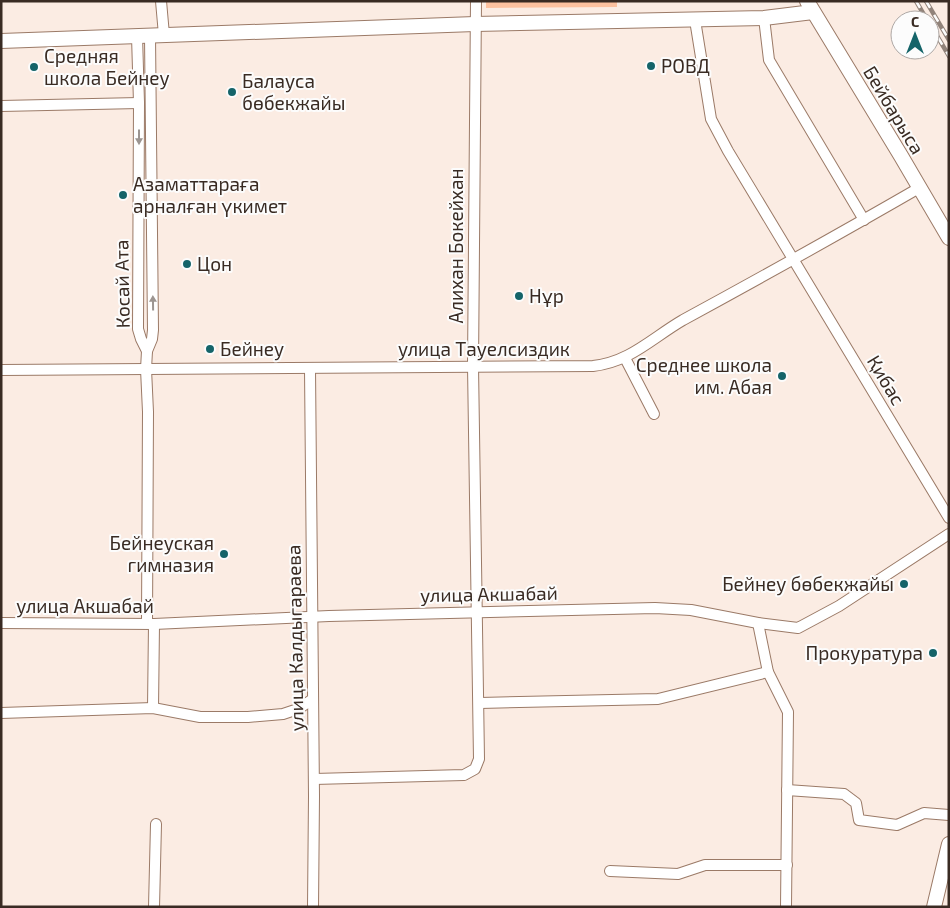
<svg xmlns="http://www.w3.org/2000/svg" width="950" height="908" font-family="'Exo 2',sans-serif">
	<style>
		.green { fill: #fcc19f }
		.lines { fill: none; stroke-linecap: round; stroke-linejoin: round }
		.street-casing { stroke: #9b7a67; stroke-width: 12 }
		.secondary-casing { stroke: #9b7a67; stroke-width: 16 }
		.street { stroke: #fff; stroke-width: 10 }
		.secondary { stroke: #fff; stroke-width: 14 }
		.rail-casing { stroke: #91837a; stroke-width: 4.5 }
		.rail { stroke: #fcfcfc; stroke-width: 2.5; stroke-dasharray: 8; stroke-linecap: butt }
		.oneway { fill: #9c9591 }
		.poi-dot { fill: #156469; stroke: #fcfcfc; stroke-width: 2 }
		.labels { text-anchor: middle; stroke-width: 4; stroke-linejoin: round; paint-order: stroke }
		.poi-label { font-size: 19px; fill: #392b23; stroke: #fcfcfc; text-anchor: start }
		.street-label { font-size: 19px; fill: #392b23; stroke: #fcfcfc }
	</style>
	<rect width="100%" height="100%" fill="#fbece3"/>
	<polygon class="green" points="486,1 617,1 617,7 486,8"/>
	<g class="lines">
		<defs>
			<g id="street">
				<polyline points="161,1 164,35"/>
				<polyline points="764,18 769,60 864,220"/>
				<polyline points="695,20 711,119 728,151 949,518"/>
				<polyline points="137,36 139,103 138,329 141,339 147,351"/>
				<polyline points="1,106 139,103"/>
				<polyline points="625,358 654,414"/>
				<polyline points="310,369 314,796 313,907"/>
				<path d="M1,370L593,366C630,362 652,338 683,320C762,277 841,233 919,188"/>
				<polyline points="1,623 154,624 329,616 655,608 691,610 758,623 798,628 839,606 949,534"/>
				<polyline points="147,623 148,412 146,369 147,351 152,339 153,330 150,36"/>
				<polyline points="758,623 768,672 788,712 786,907"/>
				<polyline points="480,703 658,699 768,672"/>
				<polyline points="153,708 154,624"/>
				<polyline points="1,713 153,708 200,717 248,717 283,714 298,709 313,699"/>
				<polyline points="314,779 464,775 475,769 479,759 473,366 476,1"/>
				<polyline points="787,790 844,794 856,803 859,820 897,825 924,813 949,815"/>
				<polyline points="610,871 678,874 705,865 787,865"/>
				<polyline points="154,907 156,824"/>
			</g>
			<g id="secondary">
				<polyline points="807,1 901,156 949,238"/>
				<polyline points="1,41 475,24 764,18 813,12"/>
				<polyline points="934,907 949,844"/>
			</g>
		</defs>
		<use href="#street" class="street-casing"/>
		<use href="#secondary" class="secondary-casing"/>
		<use href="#street" class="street"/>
		<use href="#secondary" class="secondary"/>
		<defs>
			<g id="rail">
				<polyline points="916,1 927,20"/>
				<polyline points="926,1 949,40"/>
				<polyline points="930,24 949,56"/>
			</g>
		</defs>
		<use href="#rail" class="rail-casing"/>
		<use href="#rail" class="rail"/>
	</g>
	<defs><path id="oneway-solid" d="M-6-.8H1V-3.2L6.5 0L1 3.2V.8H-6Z" transform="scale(1.25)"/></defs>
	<g class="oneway">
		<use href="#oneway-solid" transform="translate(139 137) rotate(90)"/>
		<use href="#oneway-solid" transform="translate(153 303) rotate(-91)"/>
	</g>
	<g class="poi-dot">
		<circle cx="651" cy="66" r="5"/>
		<circle cx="34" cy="67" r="5"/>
		<circle cx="232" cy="92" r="5"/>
		<circle cx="123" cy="195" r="5"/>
		<circle cx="187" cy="264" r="5"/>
		<circle cx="519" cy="296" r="5"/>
		<circle cx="210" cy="349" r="5"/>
		<circle cx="782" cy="376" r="5"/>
		<circle cx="224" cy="554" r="5"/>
		<circle cx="904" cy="584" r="5"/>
		<circle cx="933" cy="653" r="5"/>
	</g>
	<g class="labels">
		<g class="poi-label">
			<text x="44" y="63">Средняя<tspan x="44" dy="22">школа Бейнеу</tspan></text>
			<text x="661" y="73">РОВД</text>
			<text x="242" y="88">Балауса<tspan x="242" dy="22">бөбекжайы</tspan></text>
			<text x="133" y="191">Азаматтараға<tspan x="133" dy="22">арналған үкимет</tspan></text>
			<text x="197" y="271">Цон</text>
			<text x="529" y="303">Нұр</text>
			<text x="220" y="356">Бейнеу</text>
			<text x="772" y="372" text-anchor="end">Среднее школа<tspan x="772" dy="22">им. Абая</tspan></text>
			<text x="214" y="550" text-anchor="end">Бейнеуская<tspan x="214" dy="22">гимназия</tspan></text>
			<text x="894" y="591" text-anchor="end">Бейнеу бөбекжайы</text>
			<text x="923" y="660" text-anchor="end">Прокуратура</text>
		</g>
		<g class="street-label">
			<text transform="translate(894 110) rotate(59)" y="7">Бейбарыса</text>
			<text transform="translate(456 246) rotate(-90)" y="7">Алихан Бокейхан</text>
			<text transform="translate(122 284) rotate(-91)" y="7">Косай Ата</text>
			<text x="484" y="356">улица Тауелсиздик</text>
			<text transform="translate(886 380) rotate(59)" y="7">Қибас</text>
			<text transform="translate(489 594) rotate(-1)" y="7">улица Акшабай</text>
			<text x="85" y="613">улица Акшабай</text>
			<text transform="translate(295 638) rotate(-91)" y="7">улица Калдыгараева</text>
		</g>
	</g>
	<rect width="950" height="908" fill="none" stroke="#392b23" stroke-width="5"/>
	<g transform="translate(915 35)"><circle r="24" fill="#fcfcfc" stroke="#aea8a5"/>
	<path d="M0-4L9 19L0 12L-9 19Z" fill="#156469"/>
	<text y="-8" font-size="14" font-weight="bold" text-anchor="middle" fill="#392b23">С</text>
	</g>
</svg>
